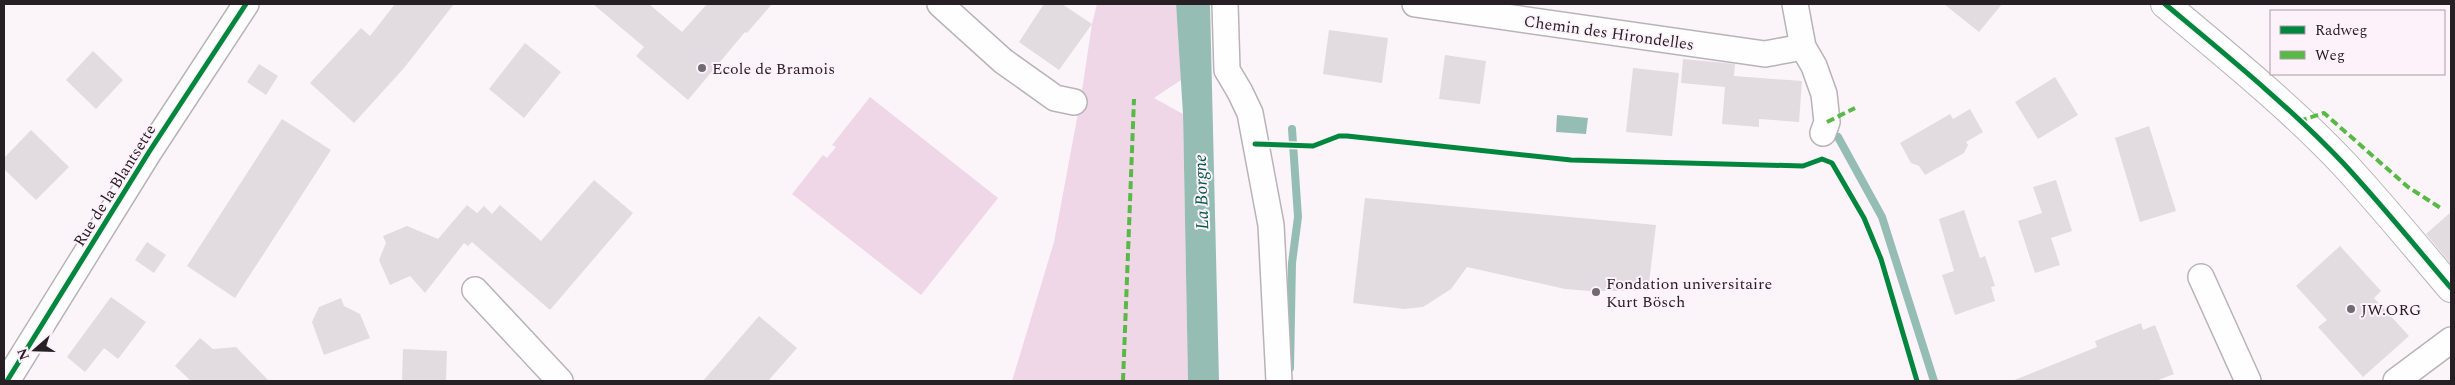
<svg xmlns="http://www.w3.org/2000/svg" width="2455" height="385" font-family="Spectral,serif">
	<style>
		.green { fill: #efd7e8 }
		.water { fill: #96bdb4 }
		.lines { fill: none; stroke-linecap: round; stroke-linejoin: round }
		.stream { stroke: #96bdb4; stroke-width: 8 }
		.building { fill: #e2dbe0 }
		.minor-casing { stroke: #b9b3b7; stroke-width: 28 }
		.tertiary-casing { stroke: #b9b3b7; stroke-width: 30 }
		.minor { stroke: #fefefe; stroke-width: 25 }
		.tertiary { stroke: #fefefe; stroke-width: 28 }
		.quiet { stroke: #58b947; stroke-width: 4; stroke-dasharray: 8 4; stroke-linecap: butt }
		.cycleway-casing { stroke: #fef2fa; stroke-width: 8 }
		.cycleway { stroke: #00873e; stroke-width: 5 }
		.poi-dot { fill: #716a6f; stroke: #fef2fa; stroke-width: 2 }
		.labels { text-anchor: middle; stroke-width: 4; stroke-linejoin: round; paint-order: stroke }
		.street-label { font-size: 16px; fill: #261f24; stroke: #fef2fa }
		.poi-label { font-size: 16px; fill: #261f24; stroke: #fef2fa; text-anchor: start }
		.water-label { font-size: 18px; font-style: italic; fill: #02594b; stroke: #fef2fa }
	</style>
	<rect width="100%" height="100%" fill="#fbf5f9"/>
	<g class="green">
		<polygon points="1097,4 1176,4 1181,80 1154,98 1183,114 1188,381 1012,381 1054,242 1081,97 1092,24"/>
		<polygon points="870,97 998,198 921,295 792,194 823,155 827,158 836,147 832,145"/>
	</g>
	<g class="water">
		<polygon points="1176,4 1210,4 1219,381 1188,381 1183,114"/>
		<polygon points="1557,115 1588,118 1586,134 1556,132"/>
	</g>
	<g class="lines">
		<g class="stream">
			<polyline points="1838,137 1882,217 1934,381"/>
			<polyline points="1290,368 1292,263 1298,217 1292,129"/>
		</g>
	</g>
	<g class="building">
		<polygon points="395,4 454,4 404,68 354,123 310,83 361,28 370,36"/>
		<polygon points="593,4 649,4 682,32 707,4 772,4 747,33 745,32 688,100 636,56 644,47"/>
		<polygon points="1044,4 1062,4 1092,24 1059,70 1019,42"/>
		<polygon points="1944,4 2002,4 1979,32"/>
		<polygon points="1329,30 1388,38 1382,83 1323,74"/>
		<polygon points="525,43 561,72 524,118 489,89"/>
		<polygon points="93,51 123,80 96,109 66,80"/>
		<polygon points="1445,55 1486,61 1480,104 1439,99"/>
		<polygon points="1683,59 1735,64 1734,76 1802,81 1799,122 1759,119 1759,127 1722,124 1725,87 1681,83"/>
		<polygon points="259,64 278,76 266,95 247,82"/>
		<polygon points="1633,68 1679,73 1672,136 1626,132"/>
		<polygon points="2055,77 2078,115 2038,139 2015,102"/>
		<polygon points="1970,109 1983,132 1966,142 1968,145 1964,153 1925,175 1919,166 1911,163 1900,143 1950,114 1953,119"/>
		<polygon points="282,119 331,150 235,298 187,266"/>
		<polygon points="2149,126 2176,211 2140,222 2115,138"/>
		<polygon points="31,130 69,167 36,200 4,169 4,158"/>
		<polygon points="594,180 633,213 550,310 472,242 468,246 464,243 425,293 410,276 390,285 379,260 386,243 383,236 407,226 438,239 467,205 477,213 484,206 492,214 500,205 541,241"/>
		<polygon points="2056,180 2072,231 2051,238 2060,265 2035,273 2018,221 2042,213 2033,187"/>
		<polygon points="1365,198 1656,225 1648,291 1590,291 1565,289 1467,267 1451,289 1423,307 1404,309 1353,303"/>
		<polygon points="1964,210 1980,258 1985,256 1995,286 1991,287 1995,301 1955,315 1942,275 1954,271 1939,219"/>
		<polygon points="2451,212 2451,264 2426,234"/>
		<polygon points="147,242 166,255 154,273 135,260"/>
		<polygon points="2340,246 2381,291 2374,298 2409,336 2363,377 2318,327 2327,320 2296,286"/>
		<polygon points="111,297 146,322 118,359 104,348 85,372 67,357"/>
		<polygon points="341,298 344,306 360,314 370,338 324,355 312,322 319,307"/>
		<polygon points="759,316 797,348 768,381 703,381"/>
		<polygon points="2141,323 2143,330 2155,325 2174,374 2156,381 2012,381 2097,347 2095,341"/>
		<polygon points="200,338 213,349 236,347 269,381 191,381 175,366"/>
		<polygon points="403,349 447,351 446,381 402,381"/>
	</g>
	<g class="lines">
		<defs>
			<g id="minor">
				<polyline points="940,4 1003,61 1055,98 1074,102"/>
				<polyline points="1225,4 1227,70 1240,92 1250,113 1271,225 1279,381"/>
				<polyline points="1415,4 1765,54 1803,47"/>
				<polyline points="1795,4 1803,47 1814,66 1824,94 1827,122 1823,133"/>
				<polyline points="2201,277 2248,381"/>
				<polyline points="475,290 560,381"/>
				<polyline points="7,381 149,152 246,4"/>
				<polyline points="2396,381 2451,340"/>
			</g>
			<path id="tertiary" d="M2165,4C2226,55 2289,106 2344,164C2381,204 2416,247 2451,288"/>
		</defs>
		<use href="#minor" class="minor-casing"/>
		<use href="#tertiary" class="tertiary-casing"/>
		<use href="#minor" class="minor"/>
		<use href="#tertiary" class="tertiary"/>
		<g class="quiet">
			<polyline points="2299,121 2324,113 2408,187 2442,209"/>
			<polyline points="1827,122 1855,108"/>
			<polyline points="1123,381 1134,99"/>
		</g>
		<defs>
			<g id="cycleway">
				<path d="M2165,4C2226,55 2289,106 2344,164C2381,204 2416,247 2451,288"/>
				<polyline points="1255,144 1313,146 1339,136 1347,136 1571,160 1803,166 1822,159 1832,163 1864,218 1881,259 1917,381"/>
				<polyline points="7,381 149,152 246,4"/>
			</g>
		</defs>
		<use href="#cycleway" class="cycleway-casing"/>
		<use href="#cycleway" class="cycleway"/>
	</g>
	<g class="poi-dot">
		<circle cx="702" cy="68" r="5"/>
		<circle cx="1596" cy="292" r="5"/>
		<circle cx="2351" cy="309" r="5"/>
	</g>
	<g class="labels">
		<g class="street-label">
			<text transform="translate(1609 32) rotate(8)" y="6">Chemin des Hirondelles</text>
			<text transform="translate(114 185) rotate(-58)" y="6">Rue de la Blantsette</text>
		</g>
		<g class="poi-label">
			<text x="712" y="74">Ecole de Bramois</text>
			<text x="1606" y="289">Fondation universitaire<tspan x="1606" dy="18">Kurt Bösch</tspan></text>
			<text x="2361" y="315">JW.ORG</text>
		</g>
		<g class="water-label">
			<text transform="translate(1201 192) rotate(-92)" y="6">La Borgne</text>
		</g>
	</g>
	<rect width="2455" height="385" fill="none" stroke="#261f24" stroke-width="10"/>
	<rect x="2270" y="10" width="175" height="65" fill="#fef2fa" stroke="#a89ea4"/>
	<rect x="2280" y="26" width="25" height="8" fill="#00873e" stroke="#a89ea4"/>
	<text x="2315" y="35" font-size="15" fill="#261f24">Radweg</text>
	<rect x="2280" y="51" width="25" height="8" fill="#58b947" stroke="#a89ea4"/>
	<text x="2315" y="60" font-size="15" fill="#261f24">Weg</text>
	<g transform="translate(35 350) rotate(250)" stroke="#fef2fa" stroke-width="4" paint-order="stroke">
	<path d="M0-4L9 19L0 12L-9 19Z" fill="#261f24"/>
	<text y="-8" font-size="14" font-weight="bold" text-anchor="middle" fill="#261f24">N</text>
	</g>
</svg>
